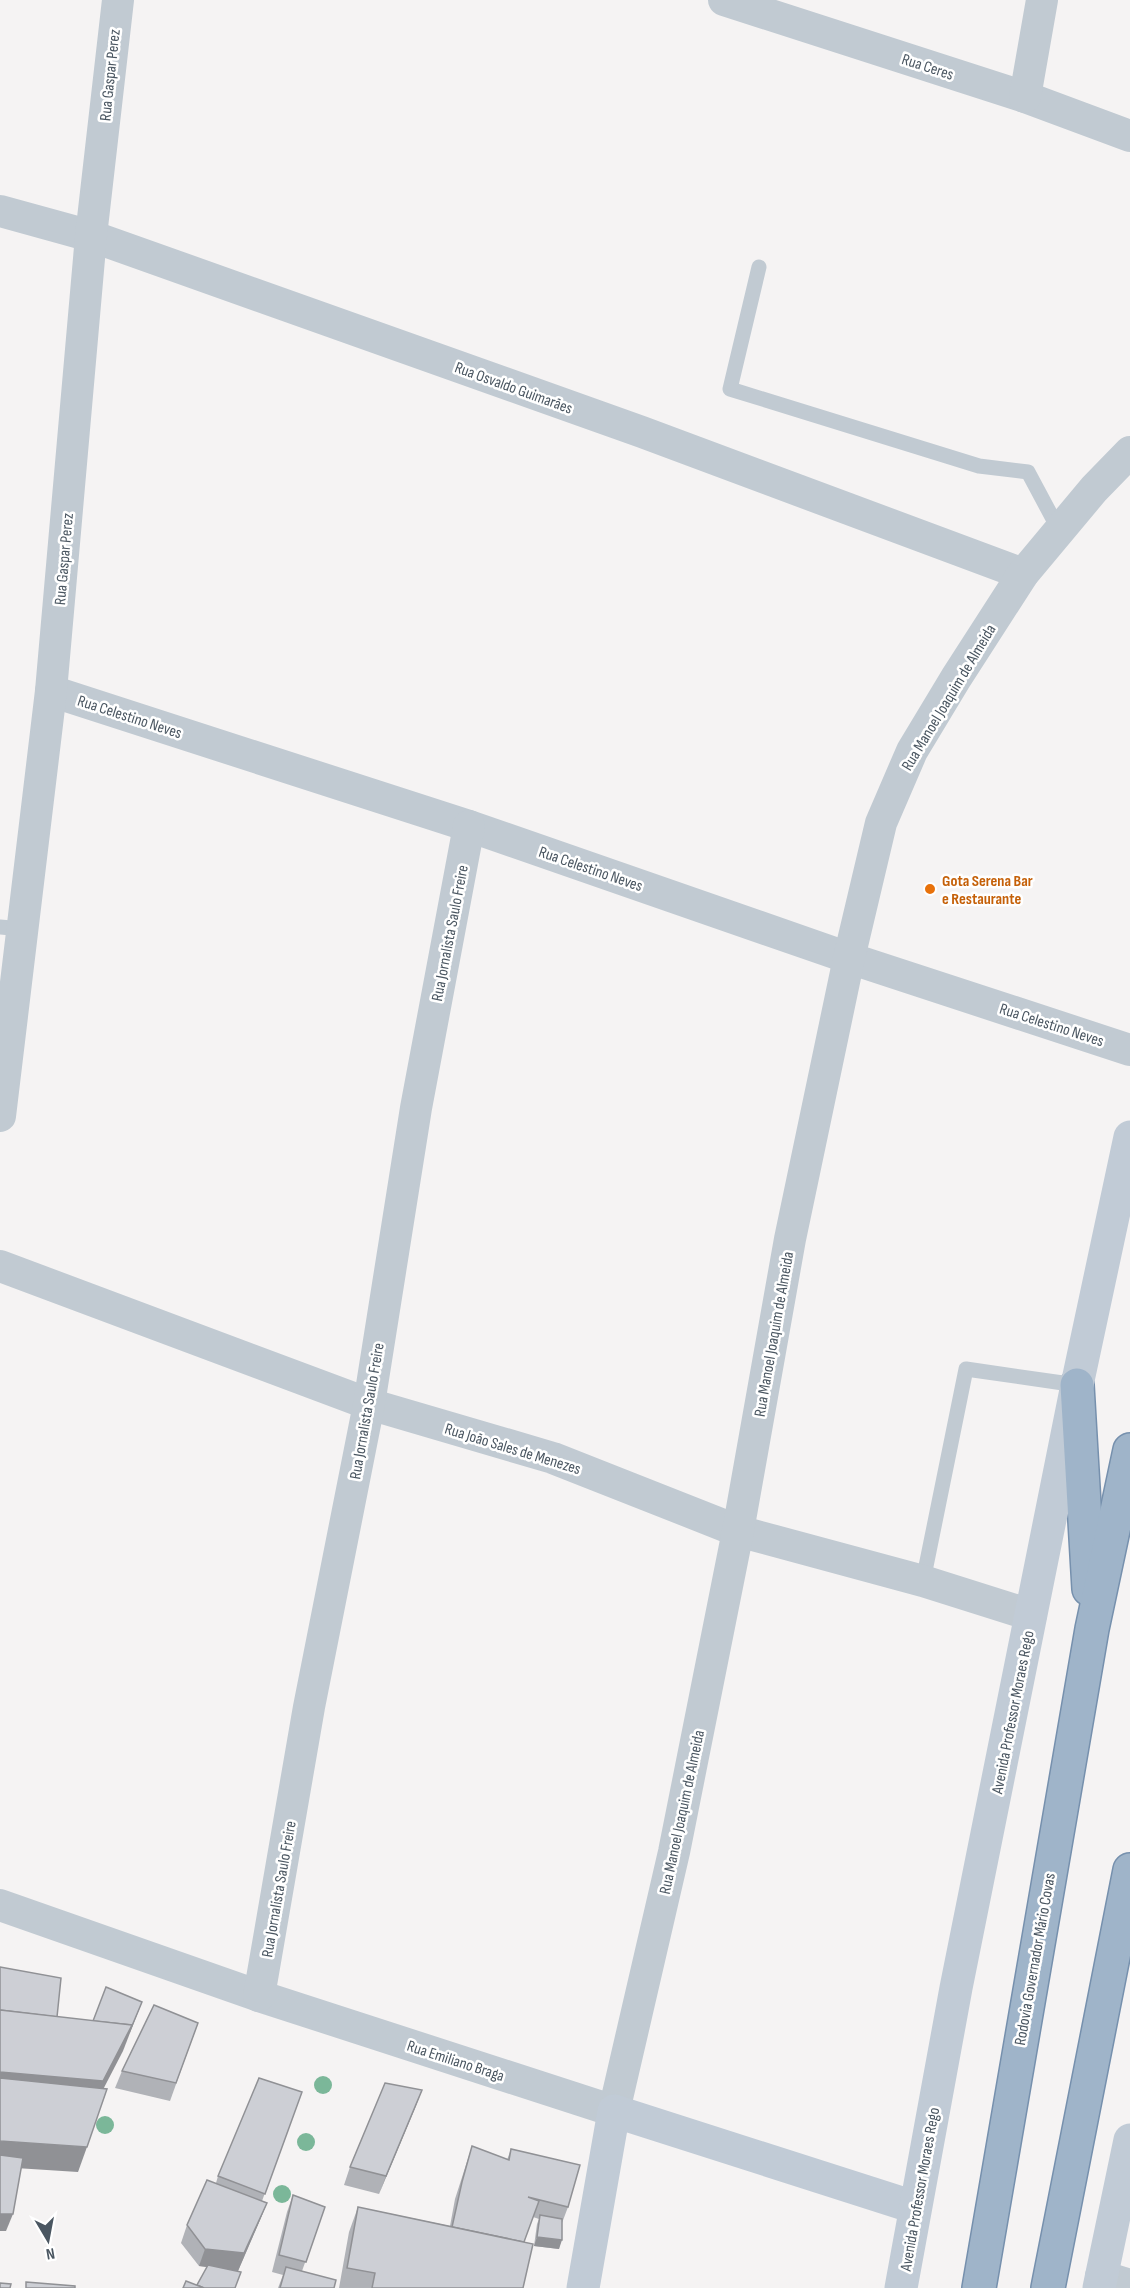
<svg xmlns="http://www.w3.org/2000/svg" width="1130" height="2288" font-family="'Sofia Sans Condensed',sans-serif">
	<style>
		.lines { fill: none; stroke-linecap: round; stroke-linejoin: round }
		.trunk-casing { stroke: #7690ad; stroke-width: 36 }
		.service { stroke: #c1cad2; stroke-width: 15 }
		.minor { stroke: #c1cad2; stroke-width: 32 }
		.secondary { stroke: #c1cbd6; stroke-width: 33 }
		.trunk { stroke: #9fb4c9; stroke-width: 33 }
		.tree { fill: #7bb799 }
		.wall { fill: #b0b2b7 }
		.shaded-wall { fill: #909195 }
		.building { fill: #cdcfd5; stroke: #909195; stroke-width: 1.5 }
		.food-dot { fill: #e8710a; stroke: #fff; stroke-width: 2 }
		.labels { text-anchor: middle; stroke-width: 5; stroke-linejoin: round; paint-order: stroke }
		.street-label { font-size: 16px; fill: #4a5661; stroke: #fff }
		.food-label { font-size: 16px; font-weight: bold; fill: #c56008; stroke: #fff; text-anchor: start }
	</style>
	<rect width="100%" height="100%" fill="#f5f3f3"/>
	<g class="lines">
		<defs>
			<g id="trunk">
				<polyline points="1077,1385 1089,1589"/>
				<polyline points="979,2288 1092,1629 1130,1450"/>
				<polyline points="1048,2288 1130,1870"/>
			</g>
		</defs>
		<use href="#trunk" class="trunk-casing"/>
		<g class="service">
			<polyline points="759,267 730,389 979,466 1028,472 1059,530"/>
			<polyline points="0,927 22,929"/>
			<polyline points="923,1581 966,1369 1077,1385"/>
		</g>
		<g class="minor">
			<polyline points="724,0 1025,97 1130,136"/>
			<polyline points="1025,97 1042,0"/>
			<polyline points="0,211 91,236 642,432 1023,574"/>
			<polyline points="51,691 469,826 849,958 1130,1050"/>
			<polyline points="0,1116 51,691 91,236 118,0"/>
			<polyline points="0,1266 369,1404 553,1458 738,1531 923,1581 1031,1615"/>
			<polyline points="0,1905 259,1996 614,2111 674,1852 738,1531 790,1239 849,958 881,823 912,751 956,678 1023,574 1094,489 1130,452"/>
			<polyline points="259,1996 309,1707 369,1404 416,1108 469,826"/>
			<polyline points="1101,2276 1130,2285"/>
		</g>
		<g class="secondary">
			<polyline points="583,2288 614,2111 914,2207"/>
			<polyline points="901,2288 956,1988 1077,1385 1130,1137"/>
			<polyline points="1099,2288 1130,2140"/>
		</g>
		<use href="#trunk" class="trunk"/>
	</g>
	<g class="tree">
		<circle cx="323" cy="2085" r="9"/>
		<circle cx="105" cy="2125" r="9"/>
		<circle cx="306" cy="2142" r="9"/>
		<circle cx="282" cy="2194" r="9"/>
	</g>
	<g class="wall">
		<polygon points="198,2023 170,2101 115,2088 122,2071"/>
		<polygon points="422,2090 415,2108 379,2194 344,2185 350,2167"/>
		<polygon points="302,2092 262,2201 267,2203 260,2220 238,2271 197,2285 207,2267 199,2266 181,2243 187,2225 216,2183 218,2176"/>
		<polygon points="472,2146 507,2160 511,2149 568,2207 562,2223 559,2249 534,2246 537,2224 539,2219 533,2217 524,2242 523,2288 339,2288 349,2232 358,2207 450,2226 455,2199"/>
		<polygon points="293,2195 325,2207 302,2271 334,2288 278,2288 283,2275 272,2272 287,2212"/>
	</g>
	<g class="shaded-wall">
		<polygon points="142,2002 123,2051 94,2107 0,2098 0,2072"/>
		<polygon points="422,2090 415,2108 379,2194 386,2176"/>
		<polygon points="0,2141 87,2147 78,2172 0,2167"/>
		<polygon points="267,2203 260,2220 238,2271 199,2266 205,2249"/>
		<polygon points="0,2214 13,2214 6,2231 0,2231"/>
		<polygon points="537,2237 562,2240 559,2249 534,2246"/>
	</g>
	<g class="building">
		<polygon points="0,1967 61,1978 57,2017 0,2010"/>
		<polygon points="106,1987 142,2002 129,2033 132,2025 93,2021"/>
		<polygon points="154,2005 198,2023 176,2083 122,2071"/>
		<polygon points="0,2010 132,2025 103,2081 0,2072"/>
		<polygon points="0,2078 107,2089 87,2147 0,2141"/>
		<polygon points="259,2078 302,2092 265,2194 218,2176"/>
		<polygon points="385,2083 422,2090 386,2176 350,2167"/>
		<polygon points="472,2146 509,2160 511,2149 580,2165 568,2207 528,2197 539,2201 524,2242 452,2227 462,2182"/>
		<polygon points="0,2155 23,2158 13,2214 0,2214"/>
		<polygon points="207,2180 267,2203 244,2253 205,2249 187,2225"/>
		<polygon points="293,2195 325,2207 306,2262 279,2255"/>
		<polygon points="358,2207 533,2244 523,2288 372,2288 375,2273 347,2268"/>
		<polygon points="540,2215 562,2219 562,2240 537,2237"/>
		<polygon points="208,2265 241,2272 235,2288 204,2288 197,2285"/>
		<polygon points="286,2267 336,2280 334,2288 280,2288"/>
		<polygon points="186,2281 204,2288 183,2288"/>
		<polygon points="26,2282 75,2286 75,2288 26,2288"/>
		<polygon points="0,2283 11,2284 10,2288 0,2288"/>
	</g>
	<circle class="food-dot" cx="930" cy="889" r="6"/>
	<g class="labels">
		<g class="street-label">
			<text transform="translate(928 66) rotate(18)" y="6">Rua Ceres</text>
			<text transform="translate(109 75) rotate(-84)" y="6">Rua Gaspar Perez</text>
			<text transform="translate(514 387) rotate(20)" y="6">Rua Osvaldo Guimarães</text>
			<text transform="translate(63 559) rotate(-85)" y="6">Rua Gaspar Perez</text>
			<text transform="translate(948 697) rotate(-59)" y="6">Rua Manoel Joaquim de Almeida</text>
			<text transform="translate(130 716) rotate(18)" y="6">Rua Celestino Neves</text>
			<text transform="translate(591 868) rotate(19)" y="6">Rua Celestino Neves</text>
			<text transform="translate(449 933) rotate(-79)" y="6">Rua Jornalista Saulo Freire</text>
			<text transform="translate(1052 1024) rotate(18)" y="6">Rua Celestino Neves</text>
			<text transform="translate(773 1334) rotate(-80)" y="6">Rua Manoel Joaquim de Almeida</text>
			<text transform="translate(366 1411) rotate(-80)" y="6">Rua Jornalista Saulo Freire</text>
			<text transform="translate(513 1448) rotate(17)" y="6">Rua João Sales de Menezes</text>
			<text transform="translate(1012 1712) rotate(-79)" y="6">Avenida Professor Moraes Rego</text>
			<text transform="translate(681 1812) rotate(-78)" y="6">Rua Manoel Joaquim de Almeida</text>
			<text transform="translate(278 1889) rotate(-80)" y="6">Rua Jornalista Saulo Freire</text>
			<text transform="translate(1034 1959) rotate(-80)" y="6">Rodovia Governador Mário Covas</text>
			<text transform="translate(456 2060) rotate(18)" y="6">Rua Emiliano Braga</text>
			<text transform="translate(919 2189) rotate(-80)" y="6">Avenida Professor Moraes Rego</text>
		</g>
		<g class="food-label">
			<text x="942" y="886">Gota Serena Bar<tspan x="942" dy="18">e Restaurante</tspan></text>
		</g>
	</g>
	<g transform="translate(48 2240) rotate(170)" stroke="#ffffff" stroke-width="4.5" paint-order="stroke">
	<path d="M0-4.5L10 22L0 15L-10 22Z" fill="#4a5661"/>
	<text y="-9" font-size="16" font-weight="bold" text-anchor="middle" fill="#4a5661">N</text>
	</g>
</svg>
